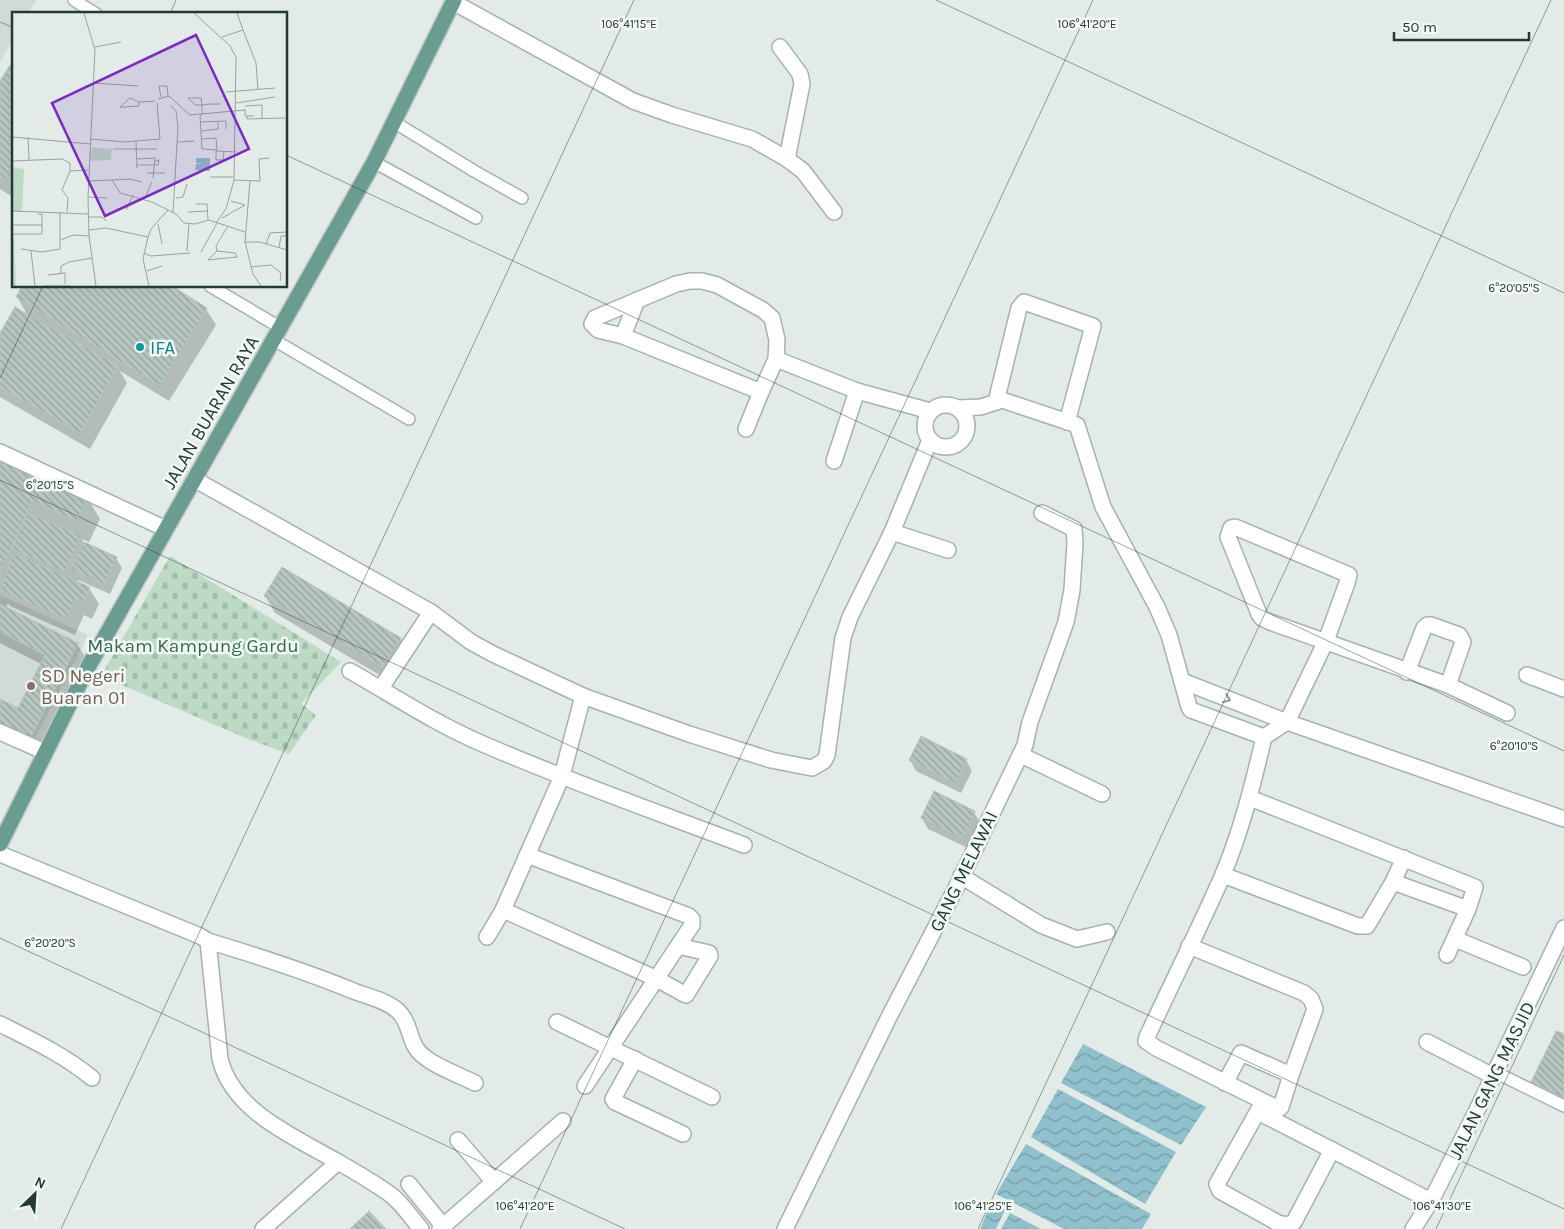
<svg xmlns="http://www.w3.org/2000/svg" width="1564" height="1229" font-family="Karla,sans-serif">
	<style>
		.built { fill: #d0dad6 }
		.cemetery { fill: url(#cemetery-stones) }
		.water { fill: url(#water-waves) }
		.shadow { fill: #0003 }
		.building { fill: url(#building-back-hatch); stroke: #b5c4be }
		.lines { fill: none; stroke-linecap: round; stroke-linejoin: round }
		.lane-casing { stroke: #a5b2ae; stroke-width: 14 }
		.street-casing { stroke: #a5b2ae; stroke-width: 18 }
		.primary-casing { stroke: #c1c8c6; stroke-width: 18 }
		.lane { stroke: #fff; stroke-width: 11 }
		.street { stroke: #fff; stroke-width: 15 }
		.primary { stroke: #6a9c91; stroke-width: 15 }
		.oneway { stroke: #919c9a }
		.ticks { fill: none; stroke: #233a34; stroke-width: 1; stroke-opacity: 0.45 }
		.culture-dot { fill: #0f9aa8; stroke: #f2f8f5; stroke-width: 2 }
		.education-dot { fill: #8d6e63; stroke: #f2f8f5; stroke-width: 2 }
		.labels { text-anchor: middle; stroke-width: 5; stroke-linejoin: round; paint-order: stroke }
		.culture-label { font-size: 19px; fill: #0d838f; stroke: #f2f8f5; text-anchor: start }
		.street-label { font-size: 19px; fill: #233a34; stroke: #f2f8f5 }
		.park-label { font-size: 19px; fill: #316d4a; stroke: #f2f8f5 }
		.education-label { font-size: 19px; fill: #785e54; stroke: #f2f8f5; text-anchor: start }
		.inset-road { fill: none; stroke: #96a49f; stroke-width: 1 }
		.view { fill: #7b2cbf; fill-opacity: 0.15; stroke: #7b2cbf; stroke-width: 2.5 }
		.inset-edge { fill: none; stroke: #233a34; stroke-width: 2.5 }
		.ticks-label { font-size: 12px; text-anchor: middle; fill: #233a34; stroke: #f2f8f5; stroke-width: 5; stroke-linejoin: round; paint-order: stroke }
	</style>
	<defs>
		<pattern id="cemetery-stones" width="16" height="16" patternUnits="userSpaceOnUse" patternTransform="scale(1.25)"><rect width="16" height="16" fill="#bddac5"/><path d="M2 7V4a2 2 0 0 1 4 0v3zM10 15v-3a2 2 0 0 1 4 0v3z" fill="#a2bcaa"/></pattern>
		<pattern id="water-waves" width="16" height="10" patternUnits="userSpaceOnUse" patternTransform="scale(1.25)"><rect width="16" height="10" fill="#8fc0cb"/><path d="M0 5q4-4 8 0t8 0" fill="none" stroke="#749da6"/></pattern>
		<pattern id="building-back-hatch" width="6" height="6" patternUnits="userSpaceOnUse" patternTransform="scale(1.25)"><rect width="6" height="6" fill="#b7c5c0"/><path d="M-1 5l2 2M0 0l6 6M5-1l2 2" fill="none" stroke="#94a19d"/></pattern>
	</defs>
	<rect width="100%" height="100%" fill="#e2ebe7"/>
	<g class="built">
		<polygon points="0,0 36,0 28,14 14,14 14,38 0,62"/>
		<polygon points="0,595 88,635 29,751 0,737"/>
	</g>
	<polygon class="cemetery" points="170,556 341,662 301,704 316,715 289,754 248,739 101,676"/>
	<g class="water">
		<polygon points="1083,1044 1206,1107 1181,1145 1061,1083"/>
		<polygon points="1058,1089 1176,1152 1145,1204 1031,1137"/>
		<polygon points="1026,1144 1151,1214 1142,1229 1064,1229 996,1194"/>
		<polygon points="991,1203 1005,1210 996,1229 980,1229"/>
		<polygon points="1010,1213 1041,1229 1001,1229"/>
	</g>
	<g class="shadow">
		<polygon points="14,61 14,198 0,189 0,83"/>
		<polygon points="17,297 206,309 216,325 169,401 120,371 127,383 90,449 0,397 0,336 28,316"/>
		<polygon points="0,458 87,497 100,519 89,542 82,539 84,543 116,558 122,568 110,594 78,580 77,583 89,588 99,604 92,619 84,615 75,635 10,606 8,603 6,608 77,644 87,660 38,759 0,740 0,700 19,710 41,664 0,643"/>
		<polygon points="265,596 400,639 409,656 393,683 275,613"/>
		<polygon points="910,760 966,760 972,771 961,793 916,771"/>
		<polygon points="974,812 980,823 968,848 928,829 922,818"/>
		<polygon points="1564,1036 1564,1109 1542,1098 1533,1082"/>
	</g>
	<g class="building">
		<polygon points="14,59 14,185 0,176 0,81"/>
		<polygon points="22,286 172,286 207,308 159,385 16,297"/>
		<polygon points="15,307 118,366 80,433 0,387 0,333"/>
		<polygon points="0,457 88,496 77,521 32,501 0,572"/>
		<polygon points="28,513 81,535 65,572 12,549"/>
		<polygon points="84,542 117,557 104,584 71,569"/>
		<polygon points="14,554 90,587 83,603 74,599 66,619 0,590"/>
		<polygon points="282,567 401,638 383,667 264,596"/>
		<polygon points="0,604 78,643 28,743 0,729 0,699 18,708 45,655 0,632"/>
		<polygon points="921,736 967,759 955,783 909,760"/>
		<polygon points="934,791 975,811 962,838 921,818"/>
		<polygon points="1556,1031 1564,1034 1564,1098 1531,1082"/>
		<polygon points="369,1211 386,1229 350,1229"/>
	</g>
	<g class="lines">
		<defs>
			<g id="lane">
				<polyline points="74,0 96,14"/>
				<polyline points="394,122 474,171 522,198"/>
				<polyline points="374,162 476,218"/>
				<polyline points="210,286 281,328"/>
				<polyline points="274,340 409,419"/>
				<polyline points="1495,1072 1564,1106"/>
			</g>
			<g id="street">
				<polyline points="453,2 633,101 672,115 752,139 787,159 803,171 834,212"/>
				<polyline points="780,47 800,74 802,84 787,159"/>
				<polygon points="690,281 702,281 717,285 763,310 772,318 777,340 776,359 761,392 623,336 598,330 592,324 595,318 676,284"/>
				<polyline points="623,336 637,300"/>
				<polyline points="776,359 857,391 930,411"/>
				<polyline points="996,402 1019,308 1024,302 1093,326 1067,422"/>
				<circle cx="946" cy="426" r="21"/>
				<polyline points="957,408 981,407 1002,400 1077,425 1103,507 1157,607 1169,635 1189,707 1191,710 1264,737"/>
				<polyline points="746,429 761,392"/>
				<polyline points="0,452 166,529"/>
				<polyline points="834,461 857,391"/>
				<polyline points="194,479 431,612 471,642 493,654 583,696 689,734 771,760 812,768 824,761 827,755 843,638 850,617 892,532 930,440"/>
				<polyline points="892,532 948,550"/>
				<path d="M350,671C394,696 436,724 483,744C568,781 657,812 744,845"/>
				<polyline points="1407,672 1424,628 1427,625 1431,625 1459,635 1463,642 1448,685"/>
				<polyline points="1527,675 1564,689"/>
				<polyline points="1182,681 1287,722 1564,819"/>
				<polyline points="381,688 431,612"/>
				<polyline points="0,732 45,752"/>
				<polyline points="1021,755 1102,794"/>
				<polyline points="1250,798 1475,887 1468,909 1447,955"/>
				<path d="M0,854L200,936L208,941L220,1059C233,1112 295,1137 338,1162C354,1171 369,1180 384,1190C399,1199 410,1216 421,1229"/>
				<polyline points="527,855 689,916 692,919 692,925 585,1086"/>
				<polyline points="1223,875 1358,926 1367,926 1393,882 1404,858"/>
				<polyline points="961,876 1041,925 1077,939 1107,932"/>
				<polyline points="1393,882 1468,909"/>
				<polyline points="503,910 655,978 686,995 710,956 709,953 678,946"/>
				<polyline points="487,937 503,910 562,776 583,696"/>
				<polyline points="1455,939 1523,967"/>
				<path d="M208,941C258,956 308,972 356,992C370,997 387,1001 398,1011C409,1021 409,1037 416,1048C425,1063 459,1075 475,1083"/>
				<path d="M1189,946L1304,993L1311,999L1315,1009L1291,1075L1281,1107L1279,1109L1156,1048L1146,1041L1147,1037C1172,983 1198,931 1222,877C1241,832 1253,784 1264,737L1287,722L1326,641L1347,583L1349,575L1235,527L1231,528L1228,537L1259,614L1262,618L1270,622L1448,685L1507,713"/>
				<polyline points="557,1022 712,1097"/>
				<path d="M0,1024C32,1040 64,1055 92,1078"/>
				<polyline points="1427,1042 1493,1076"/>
				<polyline points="635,1059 613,1099 615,1102 683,1134"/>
				<polyline points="1225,1083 1241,1053 1291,1075"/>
				<polyline points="1263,1102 1217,1184 1220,1191 1278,1223 1287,1225 1294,1222 1332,1150"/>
				<polyline points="1258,1112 1431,1201"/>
				<polyline points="458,1140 494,1182"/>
				<polyline points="409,1184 443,1226"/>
				<polyline points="263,1229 338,1162"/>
				<polyline points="440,1229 563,1121"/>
				<polyline points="785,1229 889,1017 958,884 1025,745 1030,722 1066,622 1072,590 1075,543 1074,529 1042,513"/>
				<polyline points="1413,1229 1431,1201 1478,1108 1564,928"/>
			</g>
			<polyline id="primary" points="0,844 88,667 374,162 454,0"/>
		</defs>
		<use href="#lane" class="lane-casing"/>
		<use href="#street" class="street-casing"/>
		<use href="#primary" class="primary-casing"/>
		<use href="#lane" class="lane"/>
		<use href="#street" class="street"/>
		<use href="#primary" class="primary"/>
	</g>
	<defs><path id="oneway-chevron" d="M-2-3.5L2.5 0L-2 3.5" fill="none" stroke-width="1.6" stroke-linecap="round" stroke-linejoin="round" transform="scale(1.25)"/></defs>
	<use class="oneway" href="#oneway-chevron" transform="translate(1227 699) rotate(22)"/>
	<path class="ticks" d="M936,0L1564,293M170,14L176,0M0,22L14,28M286,155L1564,751M0,378L43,286M0,480L1564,1209M0,938L625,1229M61,1229L634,0M520,1229L1093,0M978,1229L1551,0M1436,1229L1564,955"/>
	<circle class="culture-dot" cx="140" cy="347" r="5"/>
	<circle class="education-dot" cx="31" cy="686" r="5"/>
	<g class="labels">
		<g class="culture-label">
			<text x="150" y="354">IFA</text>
		</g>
		<g class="street-label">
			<text transform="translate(210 412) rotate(-60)" y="7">JALAN BUARAN RAYA</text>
			<text transform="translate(963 871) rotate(-64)" y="7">GANG MELAWAI</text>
			<text transform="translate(1491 1080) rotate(-64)" y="7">JALAN GANG MASJID</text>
		</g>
		<g class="park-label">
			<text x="193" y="652">Makam Kampung Gardu</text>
		</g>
		<g class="education-label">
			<text x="41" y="682">SD Negeri<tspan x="41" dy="22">Buaran 01</tspan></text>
		</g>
	</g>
	<g transform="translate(12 12)">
		<rect width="275" height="275" fill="#e2ebe7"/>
		<path d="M0,155L12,157L10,200L0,199ZM0,226H2L4,274H0Z" fill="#bddac5"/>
		<path d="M80,135L100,137L99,148L78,149Z" fill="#bddac5"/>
		<path d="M184,146H198V159L183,158L184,152H191L184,151Z" fill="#8fc0cb"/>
		<path class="inset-road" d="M72,1L83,38L76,185L77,224L84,274M182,1L218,34L224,45L222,168L214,197L204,211M231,18L244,51L246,78M210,25L231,18L225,1M83,35L109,30M82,71L126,74M214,80L263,76M149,85L147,74H155L156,84M146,87L157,84L179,104M224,91L263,85M158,93L164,99L166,115L161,200M233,94L250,93V107M112,95H108L118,86L127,90L143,89M112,95L127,94V90M233,97V104H242M178,103L233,98M235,104V107L273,106M189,110L214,109V117M190,119L206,117V109M0,125L78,132M16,125L17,148M78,127L113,130L148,127L145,91M190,127L204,126L205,138L190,137L188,104L190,102V93L189,86H176L183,93H190L198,92H209M124,130L125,156M166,130L182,129M101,137H145M204,138V148H211L212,139M204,139L224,140M125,147L143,146L141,166M0,149L50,147L58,151V159L76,158M125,153H146L147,148L143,149M135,161H153M198,165H221M100,168L118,167L130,170M222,168L248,169L247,147L257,146M76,169L100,168L108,181L140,190L164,202L172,211L183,212L197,208L233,220M238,169L233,230L241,262L249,274M76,185L95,186M133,186L140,170M164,186L171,185L175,172M184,192H195L196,208M114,198L121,183M0,199L76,202M55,200L56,186L50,178L58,159M176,200L196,199M76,205H90L94,209M210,206L233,193L219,189M146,212L150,232M1,213H30M77,218L94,216L136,225M1,222H30V202H26M49,228L61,223L77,224M233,230H248L275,238M254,232L258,221L275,220M267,236L269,224H275M9,237L30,240L48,237V200M19,239L23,274M175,239L177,212M205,239L223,241L225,245L196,248L205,239L204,234L216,214M189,240L205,211M132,241L139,244L178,241M239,255L259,253L269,261L268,269M135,259L150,254M49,261V254L57,250L80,246M36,263L53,261V272M32,274H59M137,274L131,247L136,225L139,217L156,198"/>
		<path class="view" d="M184,23L237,137L93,204L40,91Z"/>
		<rect width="275" height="275" class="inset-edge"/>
	</g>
	<g class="ticks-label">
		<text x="629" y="28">106°41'15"E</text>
		<text x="1087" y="28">106°41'20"E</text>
		<text x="1514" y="292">6°20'05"S</text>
		<text x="50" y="489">6°20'15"S</text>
		<text x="1514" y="750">6°20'10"S</text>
		<text x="50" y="947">6°20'20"S</text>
		<text x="525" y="1210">106°41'20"E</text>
		<text x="983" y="1210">106°41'25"E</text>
		<text x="1442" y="1210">106°41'30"E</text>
	</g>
	<g transform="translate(35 1194) rotate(25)" stroke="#f2f8f5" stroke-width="4" paint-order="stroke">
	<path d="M0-4L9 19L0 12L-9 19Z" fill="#233a34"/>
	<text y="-8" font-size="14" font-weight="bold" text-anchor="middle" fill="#233a34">N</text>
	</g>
	<path d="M1394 32v8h135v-8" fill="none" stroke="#233a34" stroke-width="2.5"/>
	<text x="1402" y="32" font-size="15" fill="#233a34" stroke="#f2f8f5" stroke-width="4" paint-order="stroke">50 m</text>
</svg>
